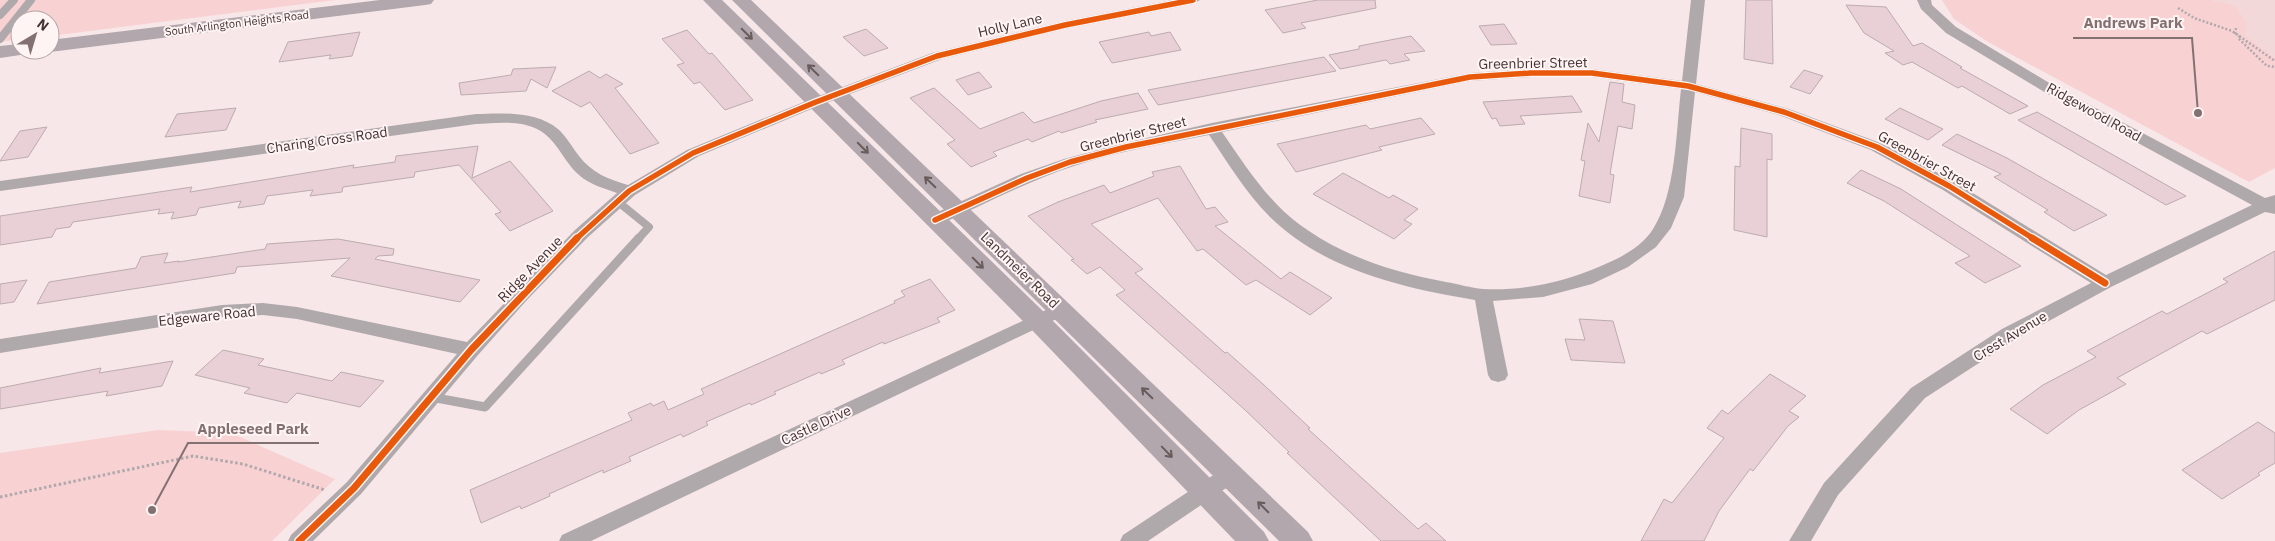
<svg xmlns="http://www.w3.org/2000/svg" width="2275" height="541" font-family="'IBM Plex Sans',sans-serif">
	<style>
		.built { fill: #f2d8d9 }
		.green { fill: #f8d1d3 }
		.building { fill: #e8d0d6; stroke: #bcacaf }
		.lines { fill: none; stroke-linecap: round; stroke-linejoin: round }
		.path-far1 { stroke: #b1a8ab; stroke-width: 2.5; stroke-dasharray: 2 2; stroke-linecap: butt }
		.path { stroke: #b1a8ab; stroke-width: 3; stroke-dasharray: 2.5 2.5; stroke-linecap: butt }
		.lane-far1 { stroke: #b0a9ac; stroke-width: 8 }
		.lane { stroke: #b0a9ac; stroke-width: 9 }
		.street { fill: #b0a9ac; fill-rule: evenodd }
		.secondary { fill: #b1a7ac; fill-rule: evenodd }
		.cycleway-far1-casing { stroke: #fef4f4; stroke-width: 8 }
		.cycleway-casing { stroke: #fef4f4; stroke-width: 10 }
		.cycleway-far1 { stroke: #e8590c; stroke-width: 5.5 }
		.cycleway { stroke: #e8590c; stroke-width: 7 }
		.oneway { stroke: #6a5b5d }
		.labels { text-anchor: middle; stroke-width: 4; stroke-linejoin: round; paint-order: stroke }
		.far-street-label { font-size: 11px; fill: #443233; stroke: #fef4f4 }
		.street-label { font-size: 14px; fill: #443233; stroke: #fef4f4 }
		.leader { fill: none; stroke: #837172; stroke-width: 2 }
		.callout-dot { fill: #837172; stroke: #fef4f4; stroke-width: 2 }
		.callout-label { font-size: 15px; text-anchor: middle; font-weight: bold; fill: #837172; stroke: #fef4f4; stroke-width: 4; stroke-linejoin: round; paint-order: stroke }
	</style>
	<rect width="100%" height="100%" fill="#f8e7e8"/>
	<polygon class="built" points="2212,0 2275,0 2275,58 2245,35 2234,5"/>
	<g class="green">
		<polygon points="0,0 335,0 50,36 50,20 20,20 20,39 0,42"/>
		<polygon points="1942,0 2212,0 2234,5 2247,23 2245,35 2275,58 2275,168 2249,182 1988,42 1954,19"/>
		<polygon points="158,430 231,433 335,479 272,541 0,541 0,453"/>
	</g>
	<g class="building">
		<polygon points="1318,0 1375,0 1376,8 1301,23 1306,28 1283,33 1265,10"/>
		<polygon points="1746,0 1772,0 1773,64 1744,59"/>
		<polygon points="1846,5 1886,7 1913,46 1922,43 1962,67 1960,68 2028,106 2010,114 1962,86 1958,88 1912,62 1903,65 1885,53 1894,51 1864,33"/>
		<polygon points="1504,24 1517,44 1491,45 1479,26"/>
		<polygon points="866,29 888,48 864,56 843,37"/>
		<polygon points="687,30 709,54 712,53 753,100 725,110 700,82 694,84 677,65 684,63 662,39"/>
		<polygon points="360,32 352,56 329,59 331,55 279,62 288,42"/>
		<polygon points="1149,32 1151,36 1170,32 1181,50 1112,63 1099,42"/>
		<polygon points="1411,36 1425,51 1404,54 1410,60 1390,64 1386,60 1340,69 1329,55 1359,49 1359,46"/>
		<polygon points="1324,57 1336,71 1158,105 1148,90"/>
		<polygon points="556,67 547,88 531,79 526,91 461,95 459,83 511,75 513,69"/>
		<polygon points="1804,70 1823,76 1810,94 1790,87"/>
		<polygon points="589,71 600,78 606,74 623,84 615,88 659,143 630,154 590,102 581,107 552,91"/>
		<polygon points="979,72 992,87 968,95 956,80"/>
		<polygon points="1610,82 1624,84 1622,102 1635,105 1632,129 1618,126 1610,174 1614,175 1610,203 1579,196 1585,161 1581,160 1588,123 1599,142"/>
		<polygon points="934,88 980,129 1023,112 1034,123 1101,101 1138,93 1148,109 1095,120 1097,122 1061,133 1059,131 1032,142 1028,139 993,152 997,156 971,167 947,144 955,140 910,98"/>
		<polygon points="1572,96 1582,112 1520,116 1525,124 1500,126 1496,118 1492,119 1483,102"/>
		<polygon points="236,108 226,130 165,137 177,114"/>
		<polygon points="1900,108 1943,129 1928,140 1885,119"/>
		<polygon points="2037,112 2131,165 2186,196 2166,205 2018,120"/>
		<polygon points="1421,118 1435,134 1379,147 1382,150 1296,172 1277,144 1366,125 1370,129"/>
		<polygon points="47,127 28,157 0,161 20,131"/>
		<polygon points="1741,128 1772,134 1772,160 1767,159 1767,237 1734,230 1735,166 1740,167"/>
		<polygon points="1957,134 2007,158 2107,215 2074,231 2044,212 2048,210 1994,177 2001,174 1942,145"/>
		<polygon points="478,146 472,178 510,161 553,211 510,231 495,214 501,212 459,165 415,172 414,177 343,187 342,192 310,196 313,190 267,196 264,204 238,208 241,201 199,208 196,215 171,219 174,212 158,214 160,209 73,222 70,227 56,229 52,237 0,245 0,216 192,187 190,192 354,165 353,168 395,162 396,156"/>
		<polygon points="1180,166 1206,209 1215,207 1228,222 1215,226 1281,279 1290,272 1332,298 1310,315 1256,280 1246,285 1203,249 1197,251 1158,198 1091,224 1143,269 1135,273 1225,353 1227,352 1264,385 1310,428 1308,429 1418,529 1426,523 1446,541 1381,541 1287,453 1289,452 1244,409 1116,295 1125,290 1100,267 1087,274 1071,260 1074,259 1028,216 1058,202 1104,185 1110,193 1154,176 1152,172"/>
		<polygon points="1861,170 1901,189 2021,266 1985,283 1955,263 1970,256 1884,201 1847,183"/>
		<polygon points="1343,173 1389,198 1393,195 1418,209 1404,220 1412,224 1394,239 1313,194"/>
		<polygon points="338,239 394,249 393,255 378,256 375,259 480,280 460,302 331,276 350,258 237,267 235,273 37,304 49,282 136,268 141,257 168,253 164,263 179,261 178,262 265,249 267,244"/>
		<polygon points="2275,251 2275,300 2207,334 2202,331 2117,378 2126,384 2079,410 2047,434 2010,409 2043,385 2096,357 2087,351 2162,311 2167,314 2228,282 2223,279"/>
		<polygon points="930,279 955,310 937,318 940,322 884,344 883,342 842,360 845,364 821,374 820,372 774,392 776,394 751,405 750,403 706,422 708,425 683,437 681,434 629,457 631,461 603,473 603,470 549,494 550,496 521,509 520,506 481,523 470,490 632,420 628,413 651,403 653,406 664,401 668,410 704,394 701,389 895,303 894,301 905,296 901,291"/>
		<polygon points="27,280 14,302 0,304 0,284"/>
		<polygon points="1579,319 1613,321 1625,363 1571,360 1565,339 1585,340"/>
		<polygon points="223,350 264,359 258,365 332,381 341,372 384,381 360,407 297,393 287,403 244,393 250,388 195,375"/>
		<polygon points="173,361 162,386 106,396 108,391 0,409 0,388 101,368 99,373"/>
		<polygon points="1770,374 1806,396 1789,411 1799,417 1788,426 1753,471 1750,469 1719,511 1704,541 1641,541 1664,499 1672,503 1724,438 1707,428 1722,410 1728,414"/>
		<polygon points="2258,422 2275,433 2275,463 2258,473 2260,475 2222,499 2182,470"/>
	</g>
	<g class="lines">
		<g class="path-far1">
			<polyline points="2178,8 2194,18 2232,31 2275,61"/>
			<polyline points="2235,34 2236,28"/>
			<polyline points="2240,36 2238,38 2267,66 2275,67"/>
		</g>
		<polyline class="path" points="0,497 193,456 243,464 325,490"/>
		<g class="lane-far1">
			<polyline points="0,15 14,0"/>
			<polyline points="0,39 31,0"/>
			<polyline points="617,201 649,227 638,239"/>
		</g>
		<polyline class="lane" points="431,397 485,407 639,238"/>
		<g class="street">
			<path d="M1172,0H1200L1193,4L1065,29L942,59L821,105L699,156L635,195L587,238L527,300L478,355L361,494L313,541H288L291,535L347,482L457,354L297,319L263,315L222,317L0,353V339L222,305L263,303L297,307L467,342L575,230L617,193C604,188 590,185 579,175C563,161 557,139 537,129C519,120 496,123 476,124L0,191V181L476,114C502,113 536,111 558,129C566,136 572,147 579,156C592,173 608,179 628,185L687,150L811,99L932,53L1065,21Z"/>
			<path d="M1691,0H1705L1696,84L1789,109L1883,144L1955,182L2106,275L2252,205L2046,93L1946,33L1921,9L1917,0H1931L1932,5L1956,27L2056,87L2265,198L2275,195V214L2265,212L2111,287L2016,339L1925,398L1838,495L1811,541H1789L1824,483L1911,388L2002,329L2091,283L1943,190L1871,150L1779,115L1695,92L1684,197L1671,228L1656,247L1628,267L1592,284L1543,297L1493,301L1508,375L1505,380L1498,382L1491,380L1488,375L1475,300C1403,288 1324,270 1270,217C1246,193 1228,163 1209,135C1164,144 1118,151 1074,166C1028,181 985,204 941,224L935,225L929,224L927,220L929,216L1021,174L1064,159L1120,144L1212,123L1470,73L1531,69H1592L1682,81ZM1531,77H1592L1681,89C1676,132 1676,193 1653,229C1642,247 1620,258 1601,266C1565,282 1523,291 1483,289C1471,288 1458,284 1446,282C1398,273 1350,259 1309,231C1271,207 1247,168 1222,132L1470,81Z"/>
			<polygon points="1061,303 1067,304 1070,309 1067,314 591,541 559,541 562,535"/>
			<polygon points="1231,466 1238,468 1241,474 1238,480 1148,541 1120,541 1123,535 1224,468"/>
		</g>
		<g class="secondary">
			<polygon points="380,0 434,0 431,4 425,5 50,52 43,50 50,50 50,40"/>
			<polygon points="703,0 722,0 1047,315 1264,532 1269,541 1235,541 1029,327"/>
			<polygon points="732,0 751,0 1308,532 1313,541 1279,541"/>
			<polygon points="20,44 20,50 30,50 27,54 0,58 0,46"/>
		</g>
		<defs>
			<g id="cycleway-far1">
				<polyline points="935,220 1027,178 1070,162 1126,147 1470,77 1531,73 1592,73 1688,86 1784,112 1877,147 1949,186 2034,239"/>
				<polyline points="576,239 629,191 693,153 816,102 937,56 1065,25 1193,0"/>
			</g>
			<g id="cycleway">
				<polyline points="2032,238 2105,283"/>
				<polyline points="299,541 354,488 471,350 577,238"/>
			</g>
		</defs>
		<use href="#cycleway-far1" class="cycleway-far1-casing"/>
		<use href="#cycleway" class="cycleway-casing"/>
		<use href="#cycleway-far1" class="cycleway-far1"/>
		<use href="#cycleway" class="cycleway"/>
	</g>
	<defs><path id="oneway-shaft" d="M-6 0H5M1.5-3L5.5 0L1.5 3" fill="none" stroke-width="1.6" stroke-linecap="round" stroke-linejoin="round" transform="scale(1.25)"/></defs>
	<g class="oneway">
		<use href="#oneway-shaft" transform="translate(747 34) rotate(45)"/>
		<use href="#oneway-shaft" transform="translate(813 70) rotate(-136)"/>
		<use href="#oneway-shaft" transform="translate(863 148) rotate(45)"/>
		<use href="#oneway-shaft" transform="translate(930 182) rotate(-136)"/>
		<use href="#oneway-shaft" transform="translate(978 263) rotate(45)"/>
		<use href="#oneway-shaft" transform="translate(1147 393) rotate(-136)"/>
		<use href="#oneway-shaft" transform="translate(1167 452) rotate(46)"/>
		<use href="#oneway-shaft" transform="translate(1263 507) rotate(-135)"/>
	</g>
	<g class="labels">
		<g class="far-street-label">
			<text transform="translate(237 23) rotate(-7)" y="4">South Arlington Heights Road</text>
		</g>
		<g class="street-label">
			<text transform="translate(1010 25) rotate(-13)" y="5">Holly Lane</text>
			<text transform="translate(1533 63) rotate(-1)" y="5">Greenbrier Street</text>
			<text transform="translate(2094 112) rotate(29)" y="5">Ridgewood Road</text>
			<text transform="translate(1133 134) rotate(-14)" y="5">Greenbrier Street</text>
			<text transform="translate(327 140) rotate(-8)" y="5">Charing Cross Road</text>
			<text transform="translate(1927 161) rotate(29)" y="5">Greenbrier Street</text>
			<text transform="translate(530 269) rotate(-46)" y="5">Ridge Avenue</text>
			<text transform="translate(1020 270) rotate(44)" y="5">Landmeier Road</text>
			<text transform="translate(207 316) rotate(-6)" y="5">Edgeware Road</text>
			<text transform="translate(2010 336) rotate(-31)" y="5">Crest Avenue</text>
			<text transform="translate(816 425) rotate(-25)" y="5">Castle Drive</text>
		</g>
	</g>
	<path class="leader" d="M2198 113L2192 38H2073M152 510L188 443H319"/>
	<g class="callout-dot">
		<circle cx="2198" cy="113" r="5"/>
		<circle cx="152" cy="510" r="5"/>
	</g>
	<g class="callout-label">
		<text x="2133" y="28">Andrews Park</text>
		<text x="253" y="434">Appleseed Park</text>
	</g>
	<g transform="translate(35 35) rotate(38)"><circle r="24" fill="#fef4f4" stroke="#b4a6a7"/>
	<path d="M0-4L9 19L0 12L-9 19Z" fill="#837172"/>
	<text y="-8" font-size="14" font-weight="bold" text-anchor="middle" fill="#443233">N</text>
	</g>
</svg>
